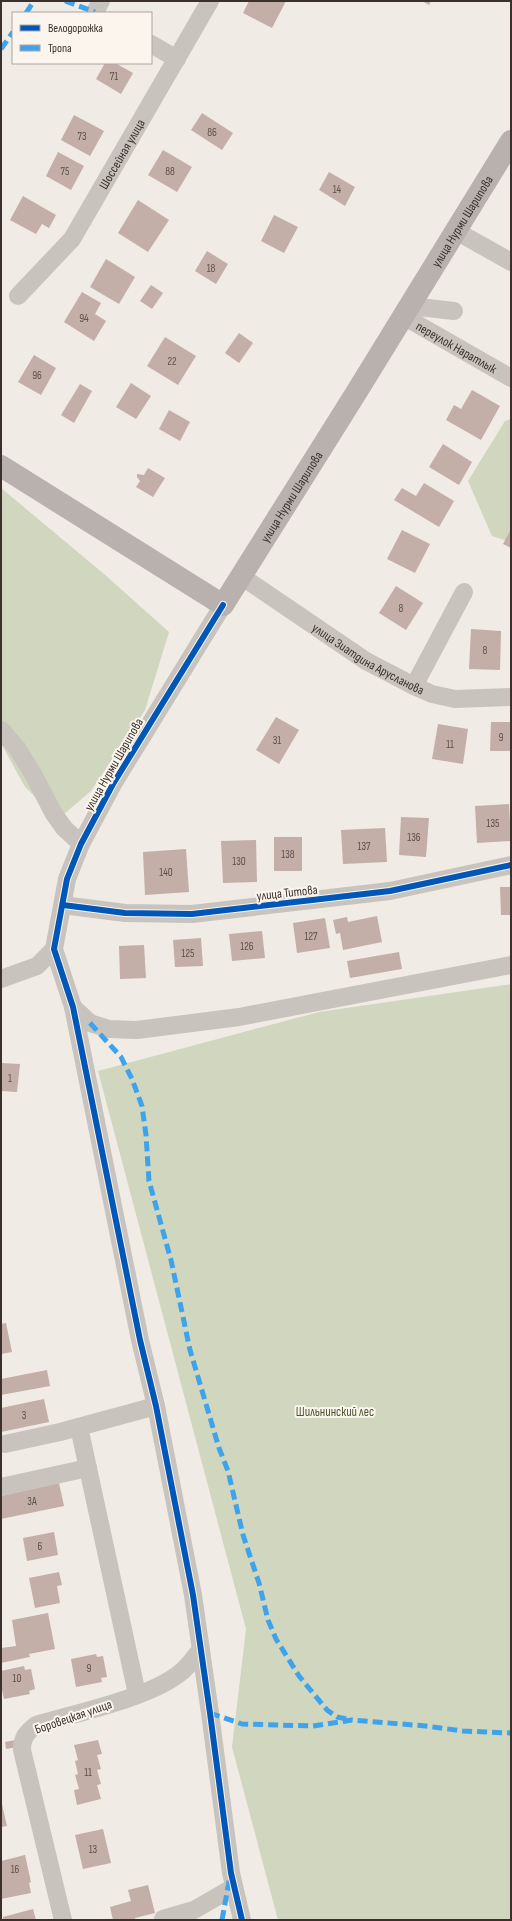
<svg xmlns="http://www.w3.org/2000/svg" width="512" height="1921" font-family="'Sofia Sans Condensed',sans-serif">
	<style>
		.green { fill: #d1d6bf }
		.building { fill: #c3afa7 }
		.lines { fill: none; stroke-linecap: round; stroke-linejoin: round }
		.minor { stroke: #c9c3be; stroke-width: 18 }
		.major { stroke: #b8b1ad; stroke-width: 22 }
		.quiet { stroke: #3fa3eb; stroke-width: 5; stroke-dasharray: 10 5; stroke-linecap: butt }
		.cycleway-casing { stroke: #fbf5ee; stroke-width: 8 }
		.cycleway { stroke: #0057b8; stroke-width: 6 }
		.labels { text-anchor: middle; stroke-width: 4; stroke-linejoin: round; paint-order: stroke }
		.number-label { font-size: 11px; fill: #5d504a }
		.street-label { font-size: 13px; fill: #3b302b; stroke: #fbf5ee }
		.park-label { font-size: 13px; fill: #4a5a2e; stroke: #fbf5ee }
	</style>
	<rect width="100%" height="100%" fill="#f0ebe5"/>
	<g class="green">
		<polygon points="511,419 511,542 492,536 468,481 505,421"/>
		<polygon points="1,488 104,574 169,632 145,710 91,791 58,819 25,787 1,743"/>
		<polygon points="511,984 511,1920 278,1920 232,1747 246,1629 98,1071 319,1012"/>
	</g>
	<g class="building">
		<polygon points="249,1 286,1 272,28 243,13"/>
		<polygon points="422,1 431,1 429,5"/>
		<polygon points="105,63 115,63 133,73 121,94 96,79"/>
		<polygon points="202,113 233,133 222,150 191,130"/>
		<polygon points="74,115 104,131 90,156 61,140"/>
		<polygon points="163,150 192,167 177,192 148,175"/>
		<polygon points="58,152 84,166 71,190 46,176"/>
		<polygon points="329,172 355,187 345,206 319,190"/>
		<polygon points="23,196 56,215 49,228 42,224 36,234 10,220"/>
		<polygon points="138,200 169,220 148,252 118,233"/>
		<polygon points="274,215 298,227 284,253 261,241"/>
		<polygon points="207,251 228,264 216,284 195,271"/>
		<polygon points="106,259 135,277 119,304 90,287"/>
		<polygon points="151,285 163,293 152,309 140,301"/>
		<polygon points="82,292 101,303 95,314 106,321 94,341 64,322"/>
		<polygon points="239,333 253,343 239,363 225,353"/>
		<polygon points="165,337 196,356 178,385 147,366"/>
		<polygon points="34,355 56,368 41,395 18,382"/>
		<polygon points="131,383 151,396 136,419 116,407"/>
		<polygon points="80,384 92,391 74,423 61,415"/>
		<polygon points="472,390 500,406 481,440 446,420 454,405 461,409"/>
		<polygon points="169,410 190,422 180,441 159,429"/>
		<polygon points="443,444 472,462 459,485 429,467"/>
		<polygon points="148,468 165,478 153,497 136,487 140,481 137,477 137,474 144,475"/>
		<polygon points="424,483 454,501 439,527 394,500 402,488 416,496"/>
		<polygon points="511,529 511,548 503,544"/>
		<polygon points="402,530 430,544 415,573 387,559"/>
		<polygon points="396,586 423,603 406,630 379,613"/>
		<polygon points="471,629 501,631 500,670 469,669"/>
		<polygon points="276,717 299,730 279,764 256,750"/>
		<polygon points="491,722 511,722 511,751 490,751"/>
		<polygon points="438,724 468,729 463,764 432,759"/>
		<polygon points="509,804 511,841 477,843 475,806"/>
		<polygon points="401,817 429,818 426,857 399,855"/>
		<polygon points="385,828 387,862 343,864 341,830"/>
		<rect x="274" y="837" width="28" height="34"/>
		<polygon points="256,840 257,882 223,883 221,841"/>
		<polygon points="186,849 189,892 145,895 143,852"/>
		<polygon points="500,887 511,887 511,915 501,915"/>
		<polygon points="377,916 382,942 343,950 340,933 336,934 333,920 347,917 348,922"/>
		<polygon points="325,918 330,948 297,953 293,923"/>
		<polygon points="262,931 265,958 232,961 229,934"/>
		<polygon points="201,938 203,966 175,967 173,940"/>
		<polygon points="144,945 146,978 120,979 119,946"/>
		<polygon points="399,952 402,969 350,978 347,961"/>
		<polygon points="1,1063 20,1064 17,1092 1,1091"/>
		<polygon points="6,1323 12,1352 1,1354 1,1324"/>
		<polygon points="47,1370 50,1386 1,1395 1,1379"/>
		<polygon points="44,1399 49,1422 1,1432 1,1408"/>
		<polygon points="59,1483 64,1506 1,1519 1,1496"/>
		<polygon points="54,1532 58,1555 27,1561 23,1538"/>
		<polygon points="59,1572 62,1585 57,1586 60,1603 35,1608 29,1578"/>
		<polygon points="48,1613 55,1649 29,1654 30,1657 1,1663 1,1648 16,1646 12,1620"/>
		<polygon points="96,1654 97,1657 103,1656 107,1677 101,1678 102,1682 76,1687 71,1659"/>
		<polygon points="24,1666 25,1670 31,1669 35,1689 29,1691 30,1694 4,1699 1,1685 1,1671"/>
		<polygon points="16,1740 17,1747 6,1749 5,1742"/>
		<polygon points="98,1740 102,1754 97,1755 101,1769 97,1770 101,1784 97,1785 101,1799 77,1805 74,1790 79,1789 75,1775 78,1774 75,1761 78,1760 74,1745"/>
		<polygon points="1,1800 7,1826 1,1827"/>
		<polygon points="103,1829 111,1863 83,1869 75,1835"/>
		<polygon points="25,1855 31,1882 29,1883 31,1893 1,1899 1,1861"/>
		<polygon points="148,1885 155,1913 135,1918 136,1920 113,1920 110,1907 131,1901 128,1890"/>
		<polygon points="33,1909 36,1920 3,1920 3,1917"/>
	</g>
	<g class="lines">
		<g class="minor">
			<polyline points="97,13 95,12 101,1"/>
			<polyline points="151,44 177,59"/>
			<polyline points="456,231 511,262"/>
			<path id="s1" d="M18,296L72,239L210,1"/>
			<polyline points="410,306 454,311"/>
			<path id="s2" d="M403,316L511,378"/>
			<path id="s3" d="M241,576L366,661L414,686L432,694L455,699L511,697"/>
			<polyline points="223,605 113,784 81,844 67,879 54,949 73,1007 140,1340 156,1406 193,1595 210,1713 231,1873 242,1920"/>
			<polyline points="414,686 464,592"/>
			<polyline points="1,730 17,748 33,774 54,814 64,828 81,844"/>
			<polyline points="63,905 125,913 192,914 390,891 511,865"/>
			<polyline points="1,979 37,966 54,949"/>
			<polyline points="73,1007 90,1023 109,1029 137,1030 239,1017 511,965"/>
			<polyline points="79,1427 137,1694"/>
			<polyline points="5,1444 60,1432 156,1406"/>
			<polyline points="1,1487 88,1468"/>
			<polyline points="163,1919 194,1910 227,1891"/>
			<path d="M63,1920L22,1750C22,1738 26,1733 36,1725C76,1713 149,1698 180,1673C189,1666 194,1658 201,1649"/>
		</g>
		<path class="major" id="s4" d="M1,466L223,605L356,393L511,141"/>
		<g class="quiet">
			<polyline points="65,1 95,12"/>
			<polyline points="26,13 34,1"/>
			<polyline points="1,49 13,32"/>
			<polyline points="90,1023 121,1057 132,1079 142,1106 146,1135 149,1181 171,1260 190,1350 219,1448 228,1471 243,1535 259,1583 268,1620 276,1639 299,1676 327,1710 337,1717 352,1720"/>
			<polyline points="210,1713 242,1724 313,1726 352,1720 426,1726 463,1731 511,1733"/>
			<polyline points="222,1920 230,1876"/>
		</g>
		<defs>
			<g id="cycleway">
				<polyline points="223,605 113,784 81,844 67,879 54,949 73,1007 140,1340 156,1406 193,1595 210,1713 231,1873 242,1920"/>
				<polyline points="63,905 125,913 192,914 390,891 511,865"/>
			</g>
		</defs>
		<use href="#cycleway" class="cycleway-casing"/>
		<use href="#cycleway" class="cycleway"/>
	</g>
	<g class="labels">
		<g class="number-label">
			<text x="114" y="80">71</text>
			<text x="212" y="136">86</text>
			<text x="82" y="140">73</text>
			<text x="65" y="175">75</text>
			<text x="170" y="175">88</text>
			<text x="337" y="193">14</text>
			<text x="211" y="272">18</text>
			<text x="84" y="322">94</text>
			<text x="172" y="365">22</text>
			<text x="37" y="379">96</text>
			<text x="401" y="612">8</text>
			<text x="485" y="654">8</text>
			<text x="501" y="741">9</text>
			<text x="277" y="744">31</text>
			<text x="450" y="748">11</text>
			<text x="493" y="827">135</text>
			<text x="414" y="841">136</text>
			<text x="364" y="850">137</text>
			<text x="288" y="858">138</text>
			<text x="239" y="865">130</text>
			<text x="166" y="876">140</text>
			<text x="311" y="940">127</text>
			<text x="247" y="950">126</text>
			<text x="188" y="957">125</text>
			<text x="10" y="1082">1</text>
			<text x="24" y="1419">3</text>
			<text x="32" y="1505">3А</text>
			<text x="40" y="1550">6</text>
			<text x="89" y="1672">9</text>
			<text x="17" y="1682">10</text>
			<text x="88" y="1776">11</text>
			<text x="93" y="1853">13</text>
			<text x="15" y="1873">16</text>
		</g>
		<g class="street-label">
			<text dy="5" stroke="none"><textPath href="#s1" startOffset="177">Шоссейная улица</textPath></text>
			<text dy="5" stroke="none"><textPath href="#s4" startOffset="714">улица Нурми Шарипова</textPath></text>
			<text dy="5" stroke="none"><textPath href="#s2" startOffset="62">переулок Наратлык</textPath></text>
			<text dy="5" stroke="none"><textPath href="#s4" startOffset="390">улица Нурми Шарипова</textPath></text>
			<text dy="5" stroke="none"><textPath href="#s3" startOffset="152">улица Зиатдина Арусланова</textPath></text>
			<text transform="translate(113 764) rotate(-60)" y="5">улица Нурми Шарипова</text>
			<text transform="translate(287 892) rotate(-6)" y="5">улица Титова</text>
			<text transform="translate(73 1716) rotate(-19)" y="5">Боровецкая улица</text>
		</g>
		<g class="park-label">
			<text x="335" y="1416">Шильнинский лес</text>
		</g>
	</g>
	<rect width="512" height="1921" fill="none" stroke="#3b302b" stroke-width="4"/>
	<rect x="12" y="12" width="140" height="52" fill="#fbf5ee" stroke="#aea6a0"/>
	<rect x="20" y="25" width="20" height="6" fill="#0057b8" stroke="#aea6a0"/>
	<text x="48" y="32" font-size="12" fill="#3b302b">Велодорожка</text>
	<rect x="20" y="45" width="20" height="6" fill="#3fa3eb" stroke="#aea6a0"/>
	<text x="48" y="52" font-size="12" fill="#3b302b">Тропа</text>
</svg>
